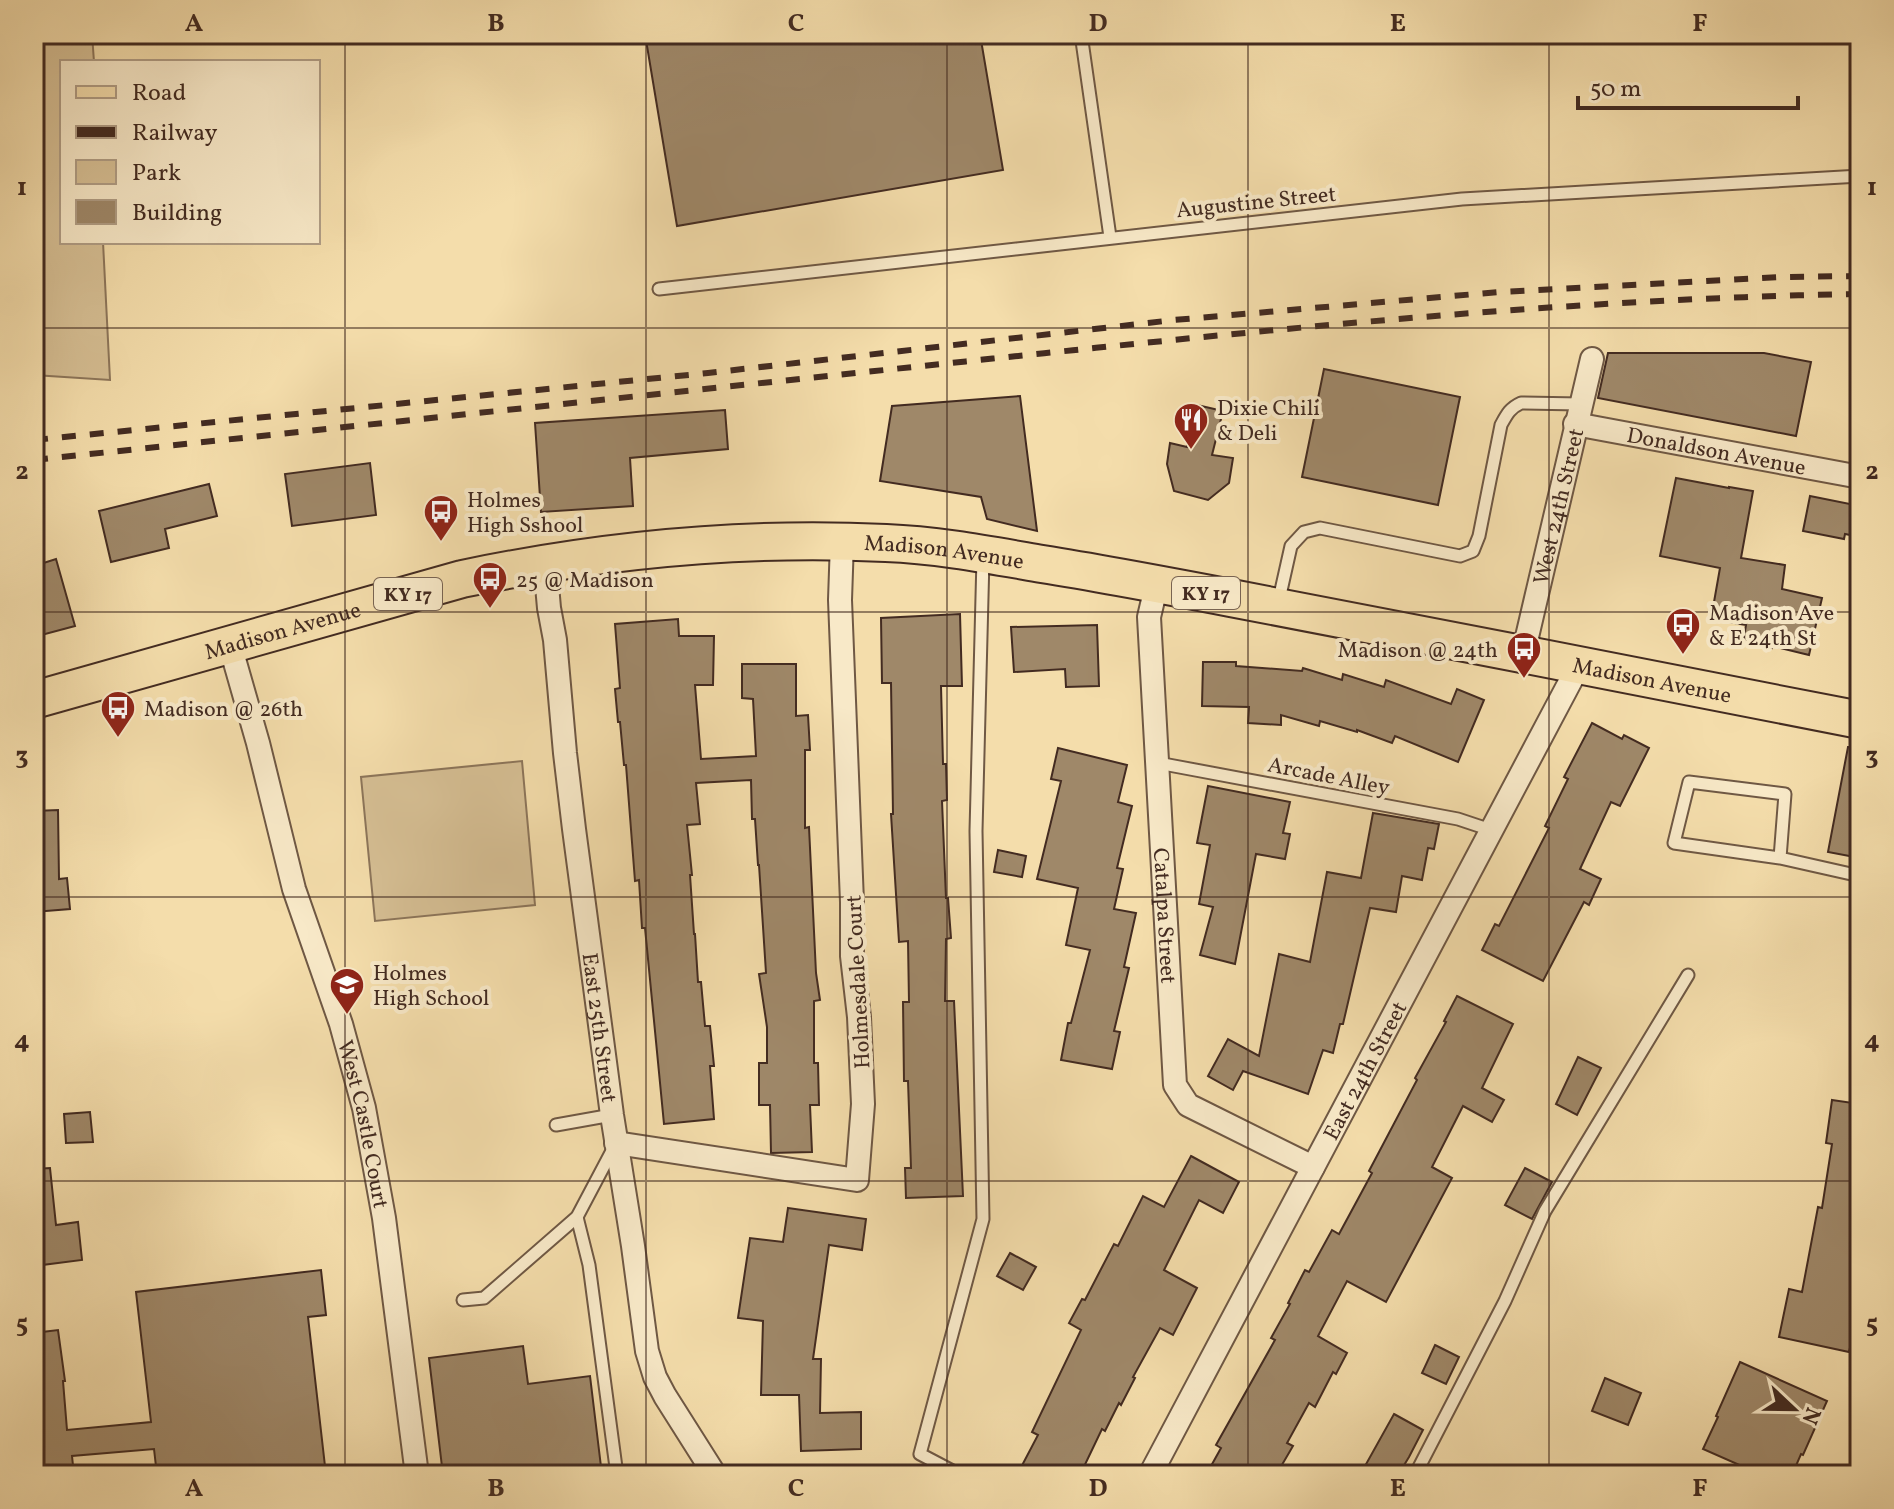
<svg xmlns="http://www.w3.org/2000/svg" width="1894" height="1509" font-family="Vollkorn,serif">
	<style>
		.green { fill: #d6bf94; stroke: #8c755a; stroke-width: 2 }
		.building { fill: #9f8869; stroke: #432b21; stroke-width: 2 }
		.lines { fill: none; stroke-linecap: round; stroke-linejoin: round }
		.service-casing { stroke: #6f5844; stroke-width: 15 }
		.minor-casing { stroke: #6f5844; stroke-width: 26 }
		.primary-casing { stroke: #432b21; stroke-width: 40 }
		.service { stroke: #f8e9c8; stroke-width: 11 }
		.minor { stroke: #f8e9c8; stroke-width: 22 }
		.primary { stroke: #f4ddab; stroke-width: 36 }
		.rail { stroke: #432b21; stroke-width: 6; stroke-dasharray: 14 14; stroke-linecap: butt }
		.grid { fill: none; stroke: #432b21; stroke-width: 2; stroke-opacity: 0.55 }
		.labels { text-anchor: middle; stroke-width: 8; stroke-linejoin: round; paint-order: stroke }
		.shield { fill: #f8e9c8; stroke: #796453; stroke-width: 2 }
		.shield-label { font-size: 20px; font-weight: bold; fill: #432b21 }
		.street-label { font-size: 22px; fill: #432b21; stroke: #f8e9c8 }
		.poi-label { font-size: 22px; fill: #432b21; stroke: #f8e9c8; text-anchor: start }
		.neatline { fill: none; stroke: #432b21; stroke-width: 3 }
		.grid-label { font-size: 26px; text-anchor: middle; font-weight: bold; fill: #432b21 }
	</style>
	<rect width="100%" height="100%" fill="#f4ddab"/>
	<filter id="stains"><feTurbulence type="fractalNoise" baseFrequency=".0025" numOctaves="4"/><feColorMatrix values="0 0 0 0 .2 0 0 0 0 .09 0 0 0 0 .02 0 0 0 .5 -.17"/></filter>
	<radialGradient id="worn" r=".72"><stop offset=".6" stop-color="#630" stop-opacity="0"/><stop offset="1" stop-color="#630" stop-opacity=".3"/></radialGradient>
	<g class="green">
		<polygon points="34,34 92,34 94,62 62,62 62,242 103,242 110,380 34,375"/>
		<polygon points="522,761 535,905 375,921 361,777"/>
	</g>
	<g class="building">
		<polygon points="645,34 980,34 1003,170 677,226"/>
		<polygon points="1608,353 1764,353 1811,362 1796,436 1598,398"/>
		<polygon points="1324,369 1460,397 1438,505 1302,477"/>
		<polygon points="1020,396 1037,531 987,519 981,497 880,481 892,406"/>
		<polygon points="1197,405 1223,411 1212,455 1233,458 1229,483 1208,500 1174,491 1167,464 1170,443 1187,447"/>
		<polygon points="725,410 728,449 630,458 633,506 541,512 535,423"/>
		<polygon points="370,463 376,515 292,526 285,474"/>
		<polygon points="1676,478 1729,488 1729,487 1753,491 1741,558 1785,565 1782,589 1822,598 1809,655 1772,646 1772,648 1743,643 1746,625 1711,619 1720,568 1660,556"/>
		<polygon points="209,484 217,516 165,529 169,548 111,562 99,511"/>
		<polygon points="1810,496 1860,506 1860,537 1845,534 1844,539 1803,531"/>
		<polygon points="56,559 75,626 34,637 34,566"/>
		<polygon points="960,614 962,686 941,686 943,764 946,764 947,800 942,801 946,898 948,898 951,938 946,939 945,1001 954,1001 963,1196 906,1198 905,1168 911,1168 908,1081 904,1081 903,1002 909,1002 908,941 899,942 891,814 893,814 891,683 882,683 881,618"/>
		<polygon points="678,619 679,636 714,636 713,685 695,685 701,759 756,756 753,699 742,698 742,664 796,664 796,716 808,715 810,750 805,750 805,828 809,827 816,973 820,1000 814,1001 814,1063 818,1063 819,1105 810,1105 812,1152 771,1153 770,1105 759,1105 759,1063 767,1063 767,1027 759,974 766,973 759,865 758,865 755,819 752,819 751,780 696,783 700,824 687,825 692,875 690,875 694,934 695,934 698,982 701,982 705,1026 710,1026 714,1066 710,1066 714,1119 664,1124 645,928 642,928 639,880 635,881 626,765 624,765 620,722 618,722 615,689 620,688 615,624"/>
		<polygon points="1097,625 1099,686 1066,687 1065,669 1014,672 1011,627"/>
		<polygon points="1203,662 1236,662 1236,666 1302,671 1303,668 1342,680 1343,674 1384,687 1386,680 1451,704 1457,689 1484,700 1458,762 1395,736 1392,743 1357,730 1357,732 1320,721 1319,726 1281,715 1281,725 1248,723 1249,707 1202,706"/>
		<polygon points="1592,723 1622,739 1624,735 1649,748 1620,806 1611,802 1580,869 1601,879 1589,905 1584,902 1543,981 1482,950 1495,924 1499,926 1549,828 1545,826 1568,779 1564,777"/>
		<polygon points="1848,747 1860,748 1860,858 1828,852"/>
		<polygon points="1058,748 1127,765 1118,802 1132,806 1117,868 1123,869 1114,909 1136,913 1124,967 1129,968 1114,1031 1120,1032 1112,1069 1061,1060 1068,1023 1071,1023 1090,950 1066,945 1078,888 1037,879 1061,781 1051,779"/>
		<polygon points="1208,786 1290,802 1283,833 1290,834 1285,859 1256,854 1235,964 1200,955 1213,907 1199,904 1210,845 1197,843"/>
		<polygon points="58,810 59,879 67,878 70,909 34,912 34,811"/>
		<polygon points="1373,813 1439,824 1434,849 1428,848 1422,880 1402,876 1396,912 1370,908 1343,1024 1340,1024 1333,1053 1323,1050 1308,1094 1243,1071 1233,1090 1208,1076 1228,1039 1259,1056 1279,954 1310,962 1327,872 1361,878"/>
		<polygon points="998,850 1026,856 1022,877 994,872"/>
		<polygon points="1457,996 1513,1024 1482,1088 1504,1100 1492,1122 1463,1106 1432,1167 1452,1178 1386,1302 1347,1281 1318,1336 1347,1353 1336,1374 1333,1372 1315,1407 1309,1403 1287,1443 1293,1446 1276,1475 1206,1475 1221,1448 1216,1445 1275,1340 1271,1338 1290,1304 1288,1303 1305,1270 1309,1272 1332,1230 1339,1234 1372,1173 1369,1171 1417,1080 1415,1078 1446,1022 1444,1021"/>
		<polygon points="1578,1057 1601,1068 1577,1115 1556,1104"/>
		<polygon points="1832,1100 1860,1104 1860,1278 1855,1304 1860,1304 1849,1352 1779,1337 1789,1289 1802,1292 1818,1207 1822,1208 1832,1144 1826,1143"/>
		<polygon points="90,1112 93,1142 66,1143 64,1114"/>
		<polygon points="1191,1156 1239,1182 1223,1213 1199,1200 1164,1270 1197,1288 1173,1335 1160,1328 1133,1377 1135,1378 1121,1405 1119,1403 1105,1431 1102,1429 1080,1475 1017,1475 1038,1435 1032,1432 1081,1330 1069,1323 1082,1299 1085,1300 1114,1244 1118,1246 1143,1196 1164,1207"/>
		<polygon points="50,1168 56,1225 78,1222 82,1260 34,1266 34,1169"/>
		<polygon points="1525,1168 1552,1182 1532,1219 1505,1205"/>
		<polygon points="788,1208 866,1219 862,1250 829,1245 813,1359 821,1359 820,1413 861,1412 861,1449 801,1451 799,1395 761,1395 763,1321 738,1318 750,1238 783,1242"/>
		<polygon points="1010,1253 1036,1267 1023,1290 997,1276"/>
		<polygon points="321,1270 326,1315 308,1317 326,1475 157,1475 154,1449 72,1456 74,1475 34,1475 34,1333 58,1330 65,1381 63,1381 67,1430 151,1422 136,1292"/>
		<polygon points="1435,1345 1459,1357 1446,1384 1422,1373"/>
		<polygon points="523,1346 528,1384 590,1376 602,1475 443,1475 429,1358"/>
		<polygon points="1740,1362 1827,1401 1803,1455 1801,1454 1792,1475 1762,1475 1703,1449 1718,1417 1716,1416"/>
		<polygon points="1605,1378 1641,1393 1628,1425 1592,1411"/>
		<polygon points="1394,1414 1423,1430 1409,1457 1398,1475 1360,1475"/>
	</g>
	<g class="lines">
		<defs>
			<g id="service">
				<polyline points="1081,34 1110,237"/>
				<polyline points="659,289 1462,199 1860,176"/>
				<path d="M1278,604L1291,546L1304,532L1320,528L1460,556L1473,551L1479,536L1501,425C1507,414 1510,408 1521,403L1580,404"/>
				<polyline points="1158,763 1458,819 1491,830"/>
				<polyline points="1780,858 1785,794 1689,782 1674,843 1780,858 1860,876"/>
				<polyline points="556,1125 612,1115"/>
				<polyline points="577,1217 589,1265 617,1475"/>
				<polyline points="463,1300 484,1298 577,1217 614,1147"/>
				<polyline points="960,1475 920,1454 983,1219 976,831 983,558"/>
				<polyline points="1415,1475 1505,1301 1545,1211 1688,975"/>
			</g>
			<g id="minor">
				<path id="s1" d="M1575,424L1860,477"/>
				<path id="s2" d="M545,563L549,608L555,640L565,753L574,829L612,1115L633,1246L647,1351L655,1377L665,1396L715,1475"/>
				<path id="s3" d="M1157,583L1149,617L1175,1085L1188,1105L1313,1167"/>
				<path id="s4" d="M230,645L258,743L294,889L341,1024L364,1108L384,1218L417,1475"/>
				<path id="s5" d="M1523,654L1592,359"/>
				<polyline points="616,1143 857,1180 863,1104 859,1017 852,956 852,902 840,600 842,541"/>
				<path id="s6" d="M1150,1475L1579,665"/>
			</g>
			<g id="primary">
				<path id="s7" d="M34,700L462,579C601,550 744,536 886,543C938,545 990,555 1042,564C1105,574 1168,586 1231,598C1441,638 1650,679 1860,720"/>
			</g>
		</defs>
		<use href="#service" class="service-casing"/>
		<use href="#minor" class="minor-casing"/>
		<use href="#primary" class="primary-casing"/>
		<use href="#service" class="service"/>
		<use href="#minor" class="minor"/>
		<use href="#primary" class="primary"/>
		<g class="rail">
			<polyline points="34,440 708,373 1174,320 1499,292 1783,277 1860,276"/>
			<path d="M34,460C336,428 639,396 941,364C1247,332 1553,299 1860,294"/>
		</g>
	</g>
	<path class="grid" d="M345,34V1475M646,34V1475M947,34V1475M1248,34V1475M1549,34V1475M34,328H1860M34,612H1860M34,897H1860M34,1181H1860"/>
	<defs>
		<symbol id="restaurant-pin" viewBox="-11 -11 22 30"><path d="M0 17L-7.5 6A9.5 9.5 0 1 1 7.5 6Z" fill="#8f2418" stroke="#f8e9c8"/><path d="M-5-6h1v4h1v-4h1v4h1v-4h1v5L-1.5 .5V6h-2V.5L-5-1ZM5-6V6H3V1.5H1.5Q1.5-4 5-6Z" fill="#fff"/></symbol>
		<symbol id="bus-pin" viewBox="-11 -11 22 30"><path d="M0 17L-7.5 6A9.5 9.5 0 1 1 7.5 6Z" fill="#8f2418" stroke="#f8e9c8"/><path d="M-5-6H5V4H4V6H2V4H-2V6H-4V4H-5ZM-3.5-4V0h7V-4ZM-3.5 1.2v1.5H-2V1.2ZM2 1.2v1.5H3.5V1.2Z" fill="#fff"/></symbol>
		<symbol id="school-pin" viewBox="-11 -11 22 30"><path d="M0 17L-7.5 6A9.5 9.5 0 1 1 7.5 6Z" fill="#8f2418" stroke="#f8e9c8"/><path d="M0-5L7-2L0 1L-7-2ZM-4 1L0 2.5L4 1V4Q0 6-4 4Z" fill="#fff"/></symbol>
	</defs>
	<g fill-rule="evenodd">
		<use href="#restaurant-pin" x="1171" y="400" width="40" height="54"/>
		<use href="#bus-pin" x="421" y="492" width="40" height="54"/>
		<use href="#bus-pin" x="470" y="559" width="40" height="54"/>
		<use href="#bus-pin" x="1663" y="605" width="40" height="54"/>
		<use href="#bus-pin" x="1504" y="629" width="40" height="54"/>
		<use href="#bus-pin" x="98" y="688" width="40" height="54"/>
		<use href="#school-pin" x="327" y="965" width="40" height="54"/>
	</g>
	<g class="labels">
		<g class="shield">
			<rect x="1172" y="577" width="68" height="32" rx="6"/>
			<rect x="374" y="578" width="68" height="32" rx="6"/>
		</g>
		<g class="shield-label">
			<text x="1206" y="600">KY 17</text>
			<text x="408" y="601">KY 17</text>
		</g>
		<g class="street-label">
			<text transform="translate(1256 201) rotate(-6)" y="8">Augustine Street</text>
			<text dy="8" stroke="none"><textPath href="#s1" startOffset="144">Donaldson Avenue</textPath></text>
			<text dy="8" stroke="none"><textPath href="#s5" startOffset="152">West 24th Street</textPath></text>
			<text dy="8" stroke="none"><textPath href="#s7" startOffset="930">Madison Avenue</textPath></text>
			<text dy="8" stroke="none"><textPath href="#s7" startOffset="258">Madison Avenue</textPath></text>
			<text dy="8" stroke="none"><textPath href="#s7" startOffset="1650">Madison Avenue</textPath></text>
			<text transform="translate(1329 775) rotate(11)" y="8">Arcade Alley</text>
			<text dy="8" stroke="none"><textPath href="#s3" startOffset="334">Catalpa Street</textPath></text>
			<text transform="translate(857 982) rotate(-93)" y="8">Holmesdale Court</text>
			<text dy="8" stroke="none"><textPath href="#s2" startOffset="468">East 25th Street</textPath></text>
			<text dy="8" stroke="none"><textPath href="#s6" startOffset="458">East 24th Street</textPath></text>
			<text dy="8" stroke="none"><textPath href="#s4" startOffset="498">West Castle Court</textPath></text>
		</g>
		<g class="poi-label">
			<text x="1217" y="415">Dixie Chili<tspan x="1217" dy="25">&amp; Deli</tspan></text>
			<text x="467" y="507">Holmes<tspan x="467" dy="25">High Sshool</tspan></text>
			<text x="516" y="587">25 @ Madison</text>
			<text x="1709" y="620">Madison Ave<tspan x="1709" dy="25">&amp; E 24th St</tspan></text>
			<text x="1498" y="657" text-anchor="end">Madison @ 24th</text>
			<text x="144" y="716">Madison @ 26th</text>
			<text x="373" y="980">Holmes<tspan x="373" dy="25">High School</tspan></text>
		</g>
	</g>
	<rect width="1894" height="1509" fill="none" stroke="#f4ddab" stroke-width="88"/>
	<rect x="60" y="60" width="260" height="184" fill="#f8e9c8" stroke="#b09d85" stroke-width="2"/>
	<rect x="76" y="86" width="40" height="12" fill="#f4ddab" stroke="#b09d85" stroke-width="2"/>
	<text x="132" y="100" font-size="24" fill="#432b21">Road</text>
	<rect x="76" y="126" width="40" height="12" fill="#432b21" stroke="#b09d85" stroke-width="2"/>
	<text x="132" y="140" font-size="24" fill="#432b21">Railway</text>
	<rect x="76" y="160" width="40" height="24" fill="#d6bf94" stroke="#b09d85" stroke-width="2"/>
	<text x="132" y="180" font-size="24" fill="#432b21">Park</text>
	<rect x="76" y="200" width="40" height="24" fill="#9f8869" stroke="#b09d85" stroke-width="2"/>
	<text x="132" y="220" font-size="24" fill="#432b21">Building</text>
	<g transform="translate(1794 1409) rotate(112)" stroke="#f8e9c8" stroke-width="6" paint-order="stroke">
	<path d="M0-6L14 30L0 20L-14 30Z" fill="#432b21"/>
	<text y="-12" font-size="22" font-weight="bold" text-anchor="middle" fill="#432b21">N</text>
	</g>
	<path d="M1578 96v12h220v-12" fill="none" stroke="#432b21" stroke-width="4"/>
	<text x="1590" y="96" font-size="24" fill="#432b21" stroke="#f8e9c8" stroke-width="6" paint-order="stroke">50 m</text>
	<rect x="44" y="44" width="1806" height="1421" class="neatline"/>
	<g class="grid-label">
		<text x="194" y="31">A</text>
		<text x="496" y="31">B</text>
		<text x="796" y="31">C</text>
		<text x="1098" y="31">D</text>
		<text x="1398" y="31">E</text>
		<text x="1700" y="31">F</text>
		<text x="22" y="195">1</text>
		<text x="1872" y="195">1</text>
		<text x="22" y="479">2</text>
		<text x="1872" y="479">2</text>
		<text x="22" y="764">3</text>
		<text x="1872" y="764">3</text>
		<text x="22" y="1048">4</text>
		<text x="1872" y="1048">4</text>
		<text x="22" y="1332">5</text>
		<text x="1872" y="1332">5</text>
		<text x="194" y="1496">A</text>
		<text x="496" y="1496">B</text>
		<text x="796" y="1496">C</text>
		<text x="1098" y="1496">D</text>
		<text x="1398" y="1496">E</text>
		<text x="1700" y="1496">F</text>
	</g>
	<rect width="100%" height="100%" filter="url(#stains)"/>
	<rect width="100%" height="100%" fill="url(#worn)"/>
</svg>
